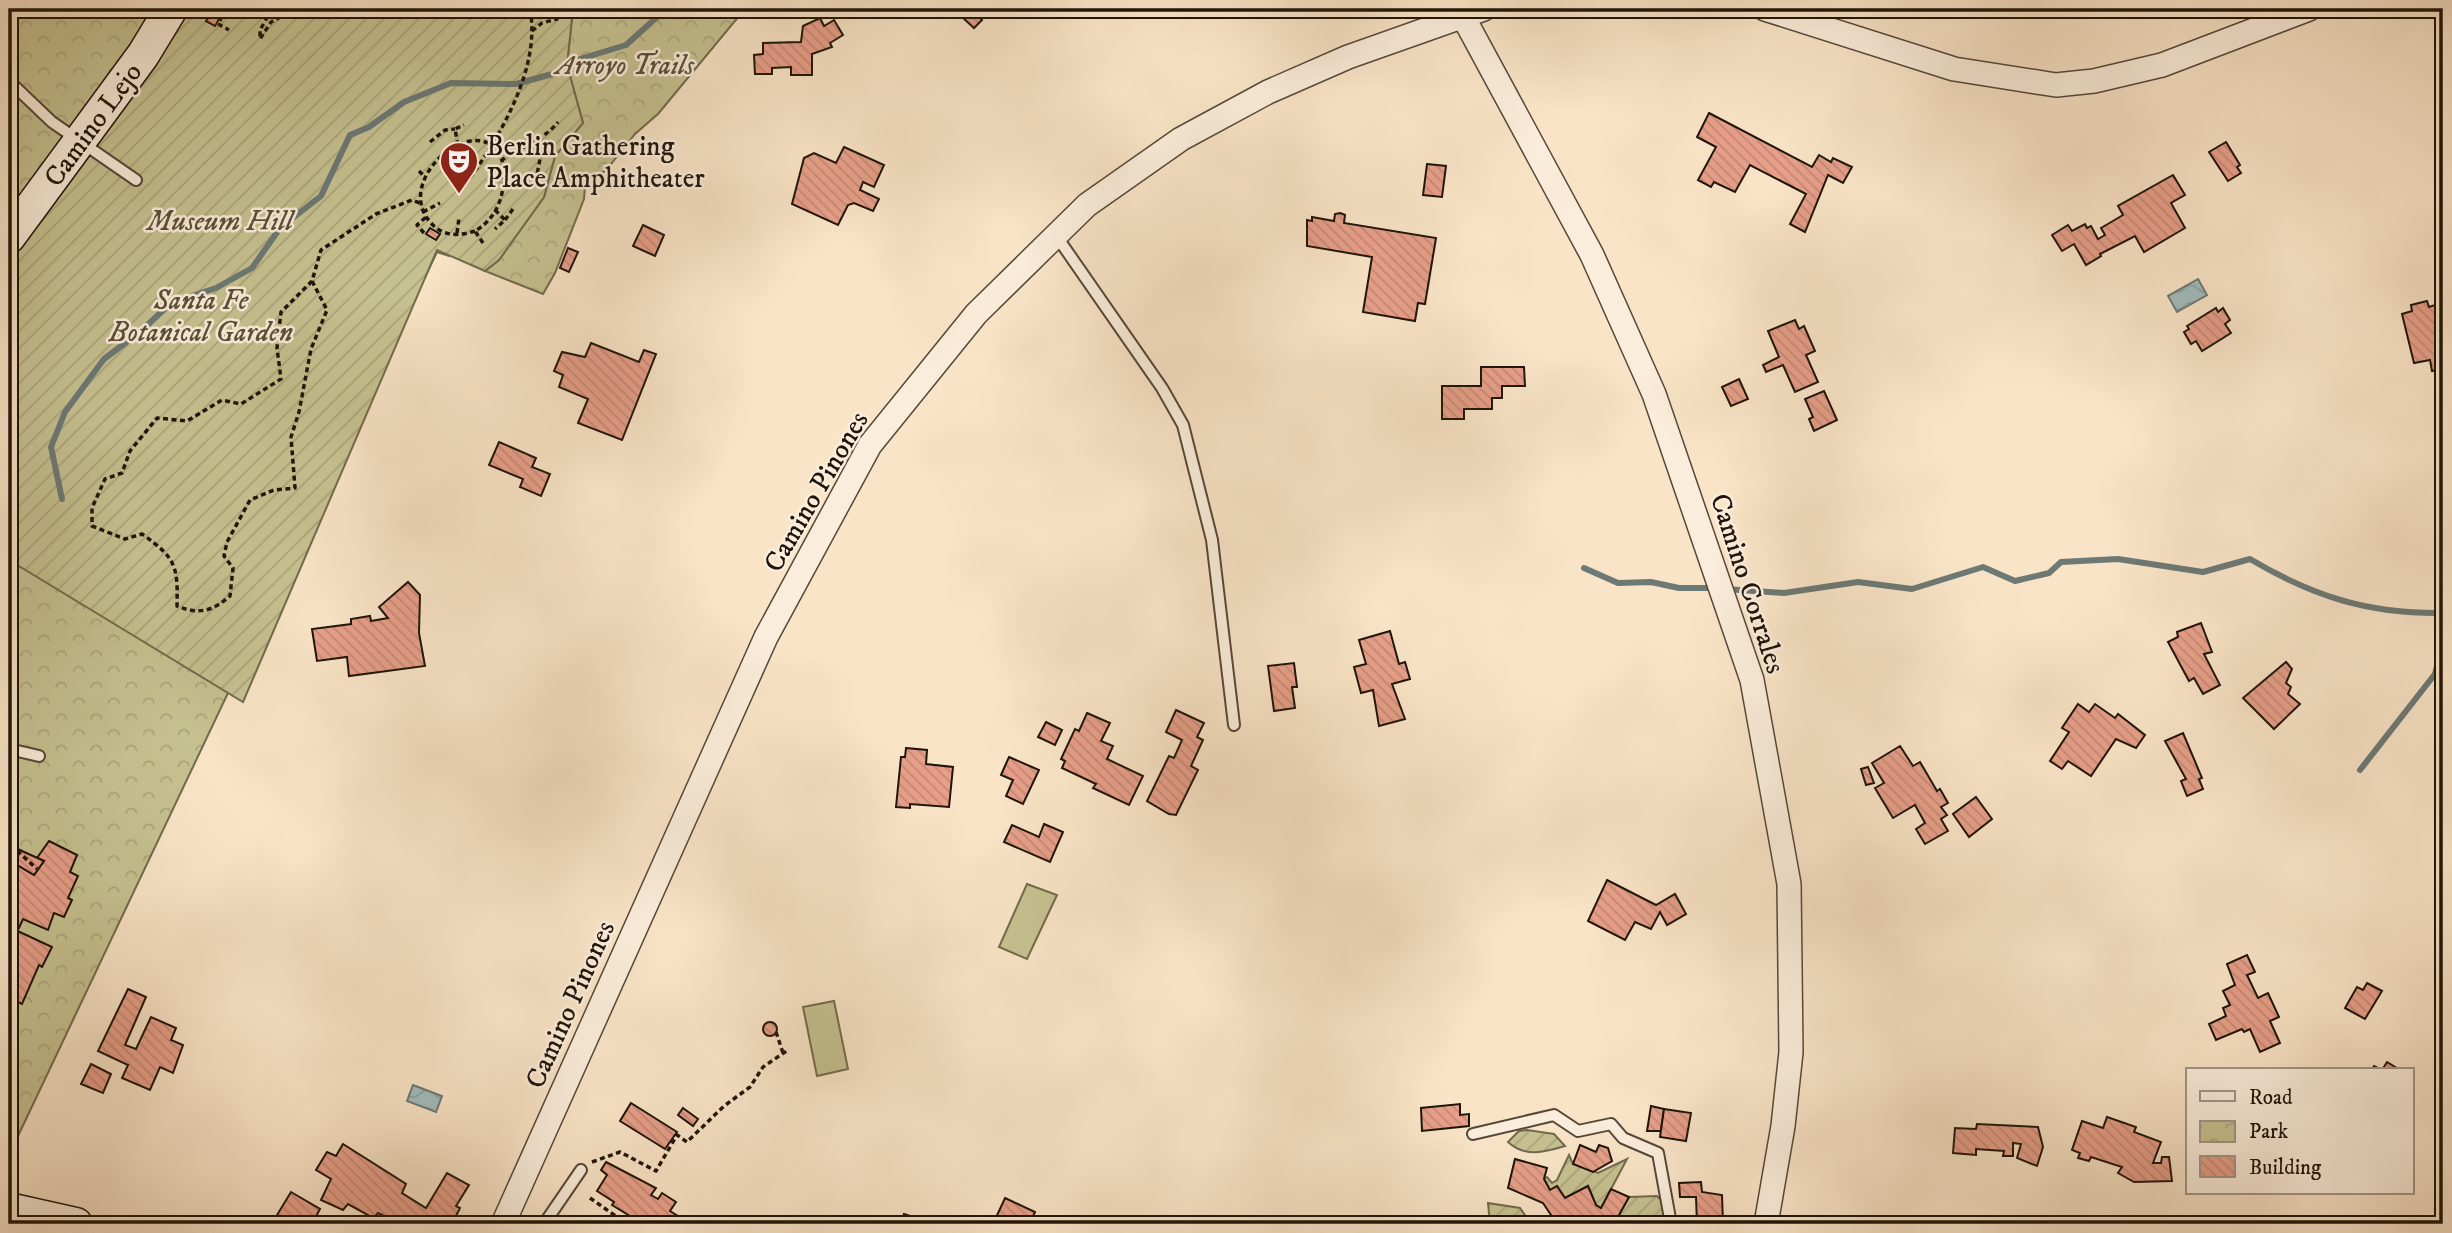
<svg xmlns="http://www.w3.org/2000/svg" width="2452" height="1233" font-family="'IM FELL DW Pica',serif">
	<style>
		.park { fill: url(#park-crowns); stroke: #726a4d; stroke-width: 2 }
		.garden { fill: url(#garden-furrows); stroke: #726a4d; stroke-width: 2 }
		.pitch { fill: #c6c190; stroke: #726a4d; stroke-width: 2 }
		.water { fill: url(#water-waves); stroke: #6c7975; stroke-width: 2 }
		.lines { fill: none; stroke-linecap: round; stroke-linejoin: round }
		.stream { stroke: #6c7975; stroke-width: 6 }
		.building { fill: url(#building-back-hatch); stroke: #1e140a; stroke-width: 2 }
		.lane-casing { stroke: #554839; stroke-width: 14 }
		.street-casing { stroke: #554839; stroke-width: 26 }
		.secondary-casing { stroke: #1e140a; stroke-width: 35 }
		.path { stroke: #1e140a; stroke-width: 3.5; stroke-dasharray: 5 3.5; stroke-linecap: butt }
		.lane { stroke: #fbeddb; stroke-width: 10 }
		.street { stroke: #fbeddb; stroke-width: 23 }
		.secondary { stroke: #fbeddb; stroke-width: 32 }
		.labels { text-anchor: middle; stroke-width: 5; stroke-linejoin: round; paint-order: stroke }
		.park-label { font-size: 28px; font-style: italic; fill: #595139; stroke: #fbeddb }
		.street-label { font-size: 28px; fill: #1e140a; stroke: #fbeddb }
		.poi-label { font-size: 28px; fill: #1e140a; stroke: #fbeddb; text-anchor: start }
	</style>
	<defs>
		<pattern id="park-crowns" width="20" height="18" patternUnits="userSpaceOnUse" patternTransform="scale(1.75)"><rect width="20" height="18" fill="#c6c190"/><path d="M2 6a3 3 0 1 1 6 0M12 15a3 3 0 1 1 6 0" fill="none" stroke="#aaa57b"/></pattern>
		<pattern id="garden-furrows" width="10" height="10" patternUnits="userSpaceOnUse" patternTransform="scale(1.75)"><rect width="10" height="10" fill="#c6c190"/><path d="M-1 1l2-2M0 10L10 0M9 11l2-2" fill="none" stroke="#aaa57b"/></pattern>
		<pattern id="water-waves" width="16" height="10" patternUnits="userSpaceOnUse" patternTransform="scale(1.75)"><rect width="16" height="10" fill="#a0bdbc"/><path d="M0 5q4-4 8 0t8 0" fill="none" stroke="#89a2a0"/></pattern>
		<pattern id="building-back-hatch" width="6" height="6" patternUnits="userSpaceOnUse" patternTransform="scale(1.75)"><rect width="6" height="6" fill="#e79f89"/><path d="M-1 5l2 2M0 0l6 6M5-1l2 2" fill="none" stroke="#c68875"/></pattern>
	</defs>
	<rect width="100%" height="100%" fill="#f9e4c7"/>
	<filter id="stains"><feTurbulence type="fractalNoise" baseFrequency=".00286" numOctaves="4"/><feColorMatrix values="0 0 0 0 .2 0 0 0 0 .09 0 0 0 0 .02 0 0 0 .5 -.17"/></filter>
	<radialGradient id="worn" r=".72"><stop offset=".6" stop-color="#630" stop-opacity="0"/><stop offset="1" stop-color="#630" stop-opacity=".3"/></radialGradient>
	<g class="park">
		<polygon points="9,9 555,9 449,256 437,252 9,1155"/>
		<polygon points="573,9 751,9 739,16 658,114 635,134 607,169 585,187 584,199 555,273 543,294 485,271 499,260 544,197 555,156 583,123 567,65"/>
	</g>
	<g class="garden">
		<polygon points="182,9 573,9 567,65 583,123 555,156 544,197 499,260 485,271 437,250 243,702 9,560 9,252"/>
		<path d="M1527,1130L1554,1134L1565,1146C1545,1152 1525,1158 1508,1142L1519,1131Z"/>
		<polygon points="1569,1155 1573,1164 1598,1173 1627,1159 1601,1208 1596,1205 1588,1186 1565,1198 1557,1186 1550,1190 1544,1179 1547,1177 1552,1183 1557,1180"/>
		<polygon points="1657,1196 1663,1202 1664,1224 1614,1224 1629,1197"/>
		<polygon points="1488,1203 1520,1208 1531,1224 1490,1224"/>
	</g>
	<g class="pitch">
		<polygon points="1027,884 1057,895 1027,959 999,947"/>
		<polygon points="834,1001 848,1069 817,1076 803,1007"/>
	</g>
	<g class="water">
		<polygon points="2198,279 2207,295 2177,312 2168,296"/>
		<polygon points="413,1085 442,1096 436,1112 407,1101"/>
	</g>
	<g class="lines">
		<g class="stream">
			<polyline points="62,499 51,447 65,412 104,359 141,331 171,303 216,288 252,268 280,228 321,196 350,135 369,127 404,102 451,83 516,84 556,73 580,59 626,45 666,9"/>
			<polyline points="1584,568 1618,583 1651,582 1679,588 1715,588"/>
			<path d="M1725,589L1784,593L1858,582L1912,589L1983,567L2015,581L2049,573L2061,562L2118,559L2203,572L2250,559C2314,597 2369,614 2443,613"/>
			<polyline points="2360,770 2435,674 2443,643"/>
		</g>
	</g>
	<g class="building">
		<polygon points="213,9 225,9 215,26 206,21"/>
		<polygon points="970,9 982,20 974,28 962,17"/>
		<polygon points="820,18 824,26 834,20 843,35 830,43 832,47 812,54 812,75 791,75 791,67 772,68 772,74 755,74 754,55 763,54 763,43 801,42 803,26"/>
		<polygon points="1709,113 1812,167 1819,155 1831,162 1833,158 1852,167 1843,183 1828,175 1805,232 1790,224 1806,194 1750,165 1735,192 1714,182 1711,187 1698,180 1716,147 1697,137"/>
		<polygon points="2226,142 2240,165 2237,167 2241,173 2228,181 2209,152"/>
		<polygon points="844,147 884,165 874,187 863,182 860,190 879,199 873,211 854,203 848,205 838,225 792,204 804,158 814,153 836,163"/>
		<polygon points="1427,164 1446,166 1442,197 1423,195"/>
		<polygon points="2173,175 2185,195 2171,203 2185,228 2144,252 2135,236 2100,254 2101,256 2086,265 2074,244 2062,251 2052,235 2068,225 2072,231 2085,224 2087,228 2091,226 2098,239 2105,235 2101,228 2123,215 2118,206"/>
		<polygon points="1340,213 1345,215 1344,223 1436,238 1425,304 1418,303 1415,321 1363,312 1372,257 1307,246 1307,220 1312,221 1312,217 1334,221 1335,214"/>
		<polygon points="643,225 664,235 655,256 633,246"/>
		<polygon points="430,228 440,234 436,240 426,234"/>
		<polygon points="568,248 578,252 569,272 560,268"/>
		<polygon points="2427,301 2429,307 2435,305 2441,308 2443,304 2443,369 2432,371 2430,360 2414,363 2402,314 2412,311 2411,305"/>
		<polygon points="2216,308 2218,312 2223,308 2230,320 2225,324 2231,333 2202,351 2196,341 2191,344 2184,332 2189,329 2187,326"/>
		<polygon points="1795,320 1799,329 1804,326 1815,351 1806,355 1818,382 1795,392 1783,365 1766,372 1763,365 1779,357 1768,331"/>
		<polygon points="591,343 639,362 644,350 656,354 622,440 578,423 588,399 559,387 563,375 554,371 562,352 585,357"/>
		<polygon points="1481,367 1524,367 1525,386 1502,386 1502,398 1492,398 1492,409 1464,409 1464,419 1442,419 1442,386 1481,386"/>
		<polygon points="1739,379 1748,399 1731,406 1722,387"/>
		<polygon points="1824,391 1837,420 1814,431 1809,419 1813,417 1805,399"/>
		<polygon points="499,442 536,458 532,467 550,474 541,496 520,487 523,479 489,465"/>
		<polygon points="408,582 420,595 419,633 425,666 349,676 347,657 317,661 312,629 351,624 351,619 370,616 371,621 388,618 379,607"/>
		<polygon points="2201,623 2212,652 2204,654 2220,685 2203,694 2194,678 2189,681 2168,642 2178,637 2177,632"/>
		<polygon points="1390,631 1399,664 1405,662 1410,679 1392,684 1405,719 1379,726 1373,690 1361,693 1354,667 1366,664 1359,640"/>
		<polygon points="2286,662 2292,669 2286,683 2291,687 2288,694 2300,704 2274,729 2243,698"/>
		<polygon points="1294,663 1297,687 1292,687 1295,708 1274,711 1268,666"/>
		<polygon points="2078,704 2089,712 2095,704 2115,718 2118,714 2145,735 2136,748 2116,739 2091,776 2068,761 2062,769 2050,761 2069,732 2062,728"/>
		<polygon points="1176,710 1204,723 1197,737 1203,740 1191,766 1198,770 1176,815 1169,814 1147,801 1169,756 1174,758 1182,740 1166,732"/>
		<polygon points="1087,713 1110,723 1101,741 1113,746 1107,759 1143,776 1129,805 1093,788 1096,784 1062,768 1065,761 1061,759 1075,729 1079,731"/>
		<polygon points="1046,722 1062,730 1055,745 1038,737"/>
		<polygon points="2183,733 2202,778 2199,779 2203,789 2187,796 2181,781 2186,779 2165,741"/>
		<polygon points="1900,746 1913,766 1920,762 1937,791 1940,789 1948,803 1941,807 1947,815 1941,819 1948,831 1925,844 1916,829 1925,823 1915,805 1893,818 1875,788 1884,783 1872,763"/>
		<polygon points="906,748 927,750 926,764 953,767 949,807 910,804 910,808 896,807 901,757 905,757"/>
		<polygon points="1009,757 1039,770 1023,804 1006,796 1013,780 1001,775"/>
		<polygon points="1868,767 1874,783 1866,785 1861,769"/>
		<polygon points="1976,797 1992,819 1969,837 1953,814"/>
		<polygon points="1044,824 1063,832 1050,862 1004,842 1012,825 1039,837"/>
		<polygon points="49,841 77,855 70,872 78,876 68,898 72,900 64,917 54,913 48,930 23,919 19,928 9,924 9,860 34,875 44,861 37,858"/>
		<polygon points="9,845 44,861 34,875 9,860"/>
		<polygon points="1607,880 1656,905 1675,894 1686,914 1667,925 1660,912 1651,929 1635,922 1625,940 1588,921"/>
		<polygon points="9,927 52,947 42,967 39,965 22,1004 9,998"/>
		<polygon points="2247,955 2255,972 2247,975 2258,998 2268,993 2279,1017 2270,1021 2280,1043 2260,1052 2250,1029 2244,1032 2242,1029 2216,1040 2209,1024 2226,1016 2223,1008 2230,1005 2223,991 2235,985 2227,964"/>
		<polygon points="2367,983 2382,991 2365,1019 2345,1008 2357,987 2363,990"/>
		<polygon points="128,989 146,997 125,1045 136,1049 151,1017 176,1028 171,1040 183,1045 173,1073 160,1067 150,1090 122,1078 128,1065 98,1051"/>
		<circle cx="770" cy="1029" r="7"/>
		<polygon points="2387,1062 2400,1070 2372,1070 2374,1066 2382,1070"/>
		<polygon points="91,1064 111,1074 103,1093 81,1084"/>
		<polygon points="631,1103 677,1132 665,1149 620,1121"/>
		<polygon points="1460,1104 1460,1115 1469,1114 1469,1126 1422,1131 1421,1108"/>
		<polygon points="1651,1106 1664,1109 1661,1131 1647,1131"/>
		<polygon points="683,1108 698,1119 693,1126 678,1115"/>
		<polygon points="1664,1109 1691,1113 1686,1141 1660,1137"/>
		<polygon points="2107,1117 2136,1127 2134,1132 2161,1142 2153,1163 2161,1163 2162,1157 2169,1157 2172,1181 2134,1182 2118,1173 2122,1167 2091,1157 2089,1161 2078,1158 2080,1153 2072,1150 2082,1121 2103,1128"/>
		<polygon points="1977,1124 2038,1127 2043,1147 2037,1166 2017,1158 2021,1144 2013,1143 2013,1156 2003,1156 2004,1151 1976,1149 1976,1155 1953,1153 1955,1128 1976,1129"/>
		<polygon points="343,1144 406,1184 402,1193 426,1208 447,1173 469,1185 456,1206 460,1208 452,1224 401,1224 378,1213 371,1221 367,1220 368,1215 348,1204 343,1210 321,1200 331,1179 316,1170 327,1152 336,1156"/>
		<polygon points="1580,1145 1596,1152 1599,1145 1608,1148 1612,1161 1593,1172 1573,1164"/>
		<polygon points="1515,1159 1547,1168 1544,1179 1550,1190 1557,1186 1565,1198 1588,1186 1596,1205 1601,1208 1611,1189 1629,1197 1614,1224 1557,1224 1543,1203 1508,1188"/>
		<polygon points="606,1162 656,1188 651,1195 658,1199 662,1193 676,1202 670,1211 691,1224 643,1224 612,1205 614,1202 597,1191 607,1175 601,1170"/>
		<polygon points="1701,1182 1702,1192 1722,1195 1723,1224 1697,1224 1696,1197 1680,1197 1679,1183"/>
		<polygon points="291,1192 320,1209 312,1224 294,1224 277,1215"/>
		<polygon points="1005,1198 1035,1212 1031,1221 1039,1224 993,1224"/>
		<polygon points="904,1214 916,1218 914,1224 894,1224 900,1223"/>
	</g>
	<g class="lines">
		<defs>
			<g id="lane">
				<polyline points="9,81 52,122 136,180"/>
				<polyline points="1055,234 1162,388 1183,425 1212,540 1234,725"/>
				<polyline points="9,749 39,756"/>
				<polyline points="1473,1134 1554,1115 1578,1131 1611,1124 1623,1138 1658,1153 1671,1224"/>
				<polyline points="544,1224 581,1170"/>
			</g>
			<g id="street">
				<polyline points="1459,9 1592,255 1654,394 1752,680 1789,884 1791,1052 1783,1126 1766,1224"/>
				<polyline points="1765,9 1954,69 2056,85 2094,81 2162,65 2309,9"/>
				<polyline points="503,1224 766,637 870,445 976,314 1087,205 1181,139 1268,92 1348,57 1484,9"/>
			</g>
			<g id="secondary">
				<polyline points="9,237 143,55 171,9"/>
				<polyline points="9,1209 76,1224"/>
			</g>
		</defs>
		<use href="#lane" class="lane-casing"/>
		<use href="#street" class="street-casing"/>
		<use href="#secondary" class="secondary-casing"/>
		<g class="path">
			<polyline points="226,9 218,24 229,30"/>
			<polyline points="272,9 260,30 260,39 271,22 279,18"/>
			<polyline points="512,9 517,12 527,9"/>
			<polyline points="532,31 542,23 557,19 555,9"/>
			<polyline points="430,142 445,130 455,129"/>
			<polyline points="458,145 455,129 464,125"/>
			<polyline points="419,171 424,176"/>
			<path d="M470,178C502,133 541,66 530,9"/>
			<polyline points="505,186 535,185 541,154 539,146 533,142"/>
			<polyline points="495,210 505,220 495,229"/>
			<polyline points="423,212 440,203"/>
			<polyline points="505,220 513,209"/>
			<path d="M475,231C459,236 443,237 431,223C390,179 481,105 502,160C521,146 543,141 558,122"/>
			<polyline points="424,233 417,225 426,217"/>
			<polyline points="457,233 459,218"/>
			<path d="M483,243L475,231C501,216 507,187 502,160"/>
			<path d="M312,281L327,310L311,349L299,412L291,437L295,488L274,490L250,500L227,542L224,556L233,568L230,596C213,611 199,615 177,606C178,566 176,558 142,534L125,539L92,526V508L105,479L122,473L130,451L157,418L187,421L222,400L241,404L281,379L277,348L281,312L312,281L321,250L376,214L412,200L420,203"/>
			<polyline points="13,836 12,846 37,869"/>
			<polyline points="776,1032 783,1053"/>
			<polyline points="592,1162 620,1152 656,1171 677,1135 687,1142 724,1106 750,1087 763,1067 788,1050"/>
			<polyline points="590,1198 627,1224"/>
			<polyline points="633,1224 637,1221"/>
		</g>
		<use href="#lane" class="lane"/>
		<use href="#street" class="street"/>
		<use href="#secondary" class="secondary"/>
	</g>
	<defs>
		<symbol id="theatre-pin" viewBox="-11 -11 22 30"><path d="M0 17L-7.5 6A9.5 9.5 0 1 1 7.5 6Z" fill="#8f2418" stroke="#fbeddb"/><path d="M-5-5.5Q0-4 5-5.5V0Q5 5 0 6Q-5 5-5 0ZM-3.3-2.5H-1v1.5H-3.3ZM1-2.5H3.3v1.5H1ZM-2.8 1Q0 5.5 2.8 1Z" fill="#fff"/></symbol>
	</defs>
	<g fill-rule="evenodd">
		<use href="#theatre-pin" x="437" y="139" width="44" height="60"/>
	</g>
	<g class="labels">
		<g class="park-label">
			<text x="625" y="74">Arroyo Trails</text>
			<text x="220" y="230">Museum Hill</text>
			<text x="201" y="309">Santa Fe<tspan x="201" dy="32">Botanical Garden</tspan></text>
		</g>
		<g class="street-label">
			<text transform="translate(92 124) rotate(-54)" y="10">Camino Lejo</text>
			<text transform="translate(815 491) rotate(-60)" y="10">Camino Pinones</text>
			<text transform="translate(1749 583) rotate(72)" y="10">Camino Corrales</text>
			<text transform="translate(569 1004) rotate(-66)" y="10">Camino Pinones</text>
		</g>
		<g class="poi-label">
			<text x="486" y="155">Berlin Gathering<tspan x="486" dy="32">Place Amphitheater</tspan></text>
		</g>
	</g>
	<rect width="2452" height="1233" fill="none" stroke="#f9e4c7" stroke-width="35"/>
	<rect x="10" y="10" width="2431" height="1212" fill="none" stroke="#1e140a" stroke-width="3.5"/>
	<rect x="18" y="18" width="2417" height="1198" fill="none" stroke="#1e140a" stroke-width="2"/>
	<rect x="2186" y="1068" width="228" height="126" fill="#fbeddb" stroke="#a39687" stroke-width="2"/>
	<rect x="2200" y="1091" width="35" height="10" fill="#fbeddb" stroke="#a39687" stroke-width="2"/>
	<text x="2249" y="1104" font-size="21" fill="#1e140a">Road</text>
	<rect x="2200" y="1121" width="35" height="21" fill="url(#park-crowns)" stroke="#a39687" stroke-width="2"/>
	<text x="2249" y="1138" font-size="21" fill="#1e140a">Park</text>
	<rect x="2200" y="1156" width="35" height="21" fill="url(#building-back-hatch)" stroke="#a39687" stroke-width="2"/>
	<text x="2249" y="1174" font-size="21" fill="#1e140a">Building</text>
	<rect width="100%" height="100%" filter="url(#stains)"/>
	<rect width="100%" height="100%" fill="url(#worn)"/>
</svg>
